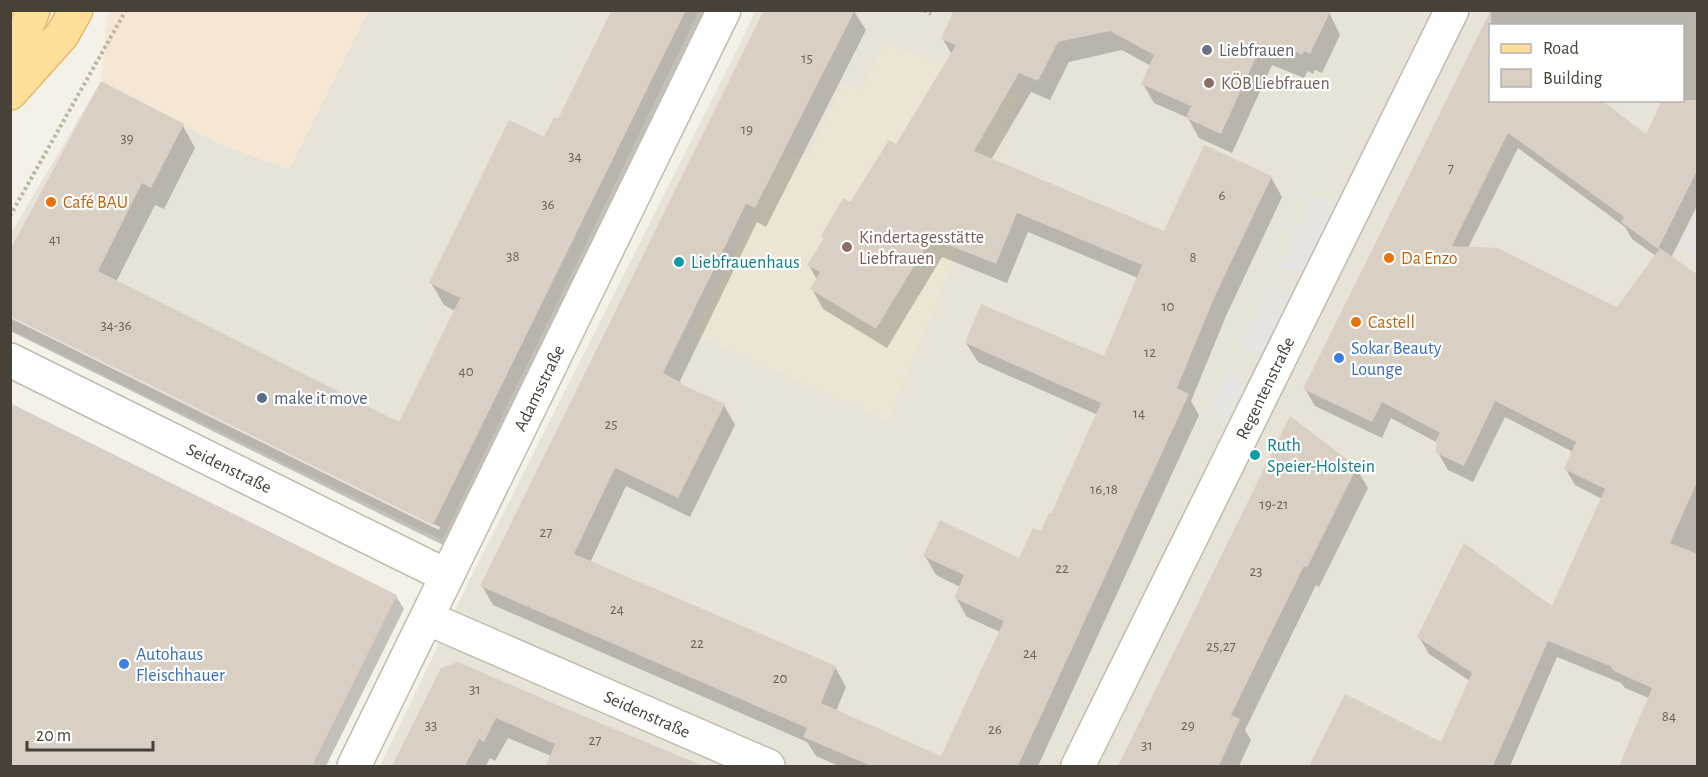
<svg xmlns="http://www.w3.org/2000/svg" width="1708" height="777" font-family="'Alegreya Sans',sans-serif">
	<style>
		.residential { fill: #e8e3d7; fill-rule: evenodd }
		.commercial { fill: #f6e7d5 }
		.education { fill: #ede5d3 }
		.parking { fill: #e6e4e1 }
		.shadow { fill: #0003; fill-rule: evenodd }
		.building { fill: #d9cfc2 }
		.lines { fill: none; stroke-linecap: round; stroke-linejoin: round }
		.street-casing { stroke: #c3bbaf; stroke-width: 36 }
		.primary-casing { stroke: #e3bc69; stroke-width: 36 }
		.path { stroke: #c2b49d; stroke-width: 4; stroke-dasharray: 3 3; stroke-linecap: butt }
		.street { stroke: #fff; stroke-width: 33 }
		.primary { stroke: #fddf9a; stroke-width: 33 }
		.worship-dot { fill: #6b7280; stroke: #fff; stroke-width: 2 }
		.education-dot { fill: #8d6e63; stroke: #fff; stroke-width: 2 }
		.food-dot { fill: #e8710a; stroke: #fff; stroke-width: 2 }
		.culture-dot { fill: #0f9aa8; stroke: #fff; stroke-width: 2 }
		.shop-dot { fill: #3f7fe0; stroke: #fff; stroke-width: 2 }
		.service-dot { fill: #5c6f8a; stroke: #fff; stroke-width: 2 }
		.labels { text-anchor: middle; stroke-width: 4.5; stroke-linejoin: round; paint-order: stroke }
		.number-label { font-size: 15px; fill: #6c645a }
		.worship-label { font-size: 18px; fill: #5b616d; stroke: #fff; text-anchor: start }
		.education-label { font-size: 18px; fill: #785e54; stroke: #fff; text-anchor: start }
		.food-label { font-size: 18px; fill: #c56008; stroke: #fff; text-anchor: start }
		.culture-label { font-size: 18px; fill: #0d838f; stroke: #fff; text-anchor: start }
		.shop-label { font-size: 18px; fill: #366cbe; stroke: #fff; text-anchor: start }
		.street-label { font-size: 18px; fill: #484137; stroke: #fff }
		.service-label { font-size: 18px; fill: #4e5e75; stroke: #fff; text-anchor: start }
	</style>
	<rect width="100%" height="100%" fill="#f4f1e9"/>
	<g class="residential">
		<polygon points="368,11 699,11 442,540 11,330 11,233 101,81 218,143 289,169"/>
		<path d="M755,11H1697V766H380L473,573L740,44ZM1490,26H1682V100H1490Z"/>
	</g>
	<polygon class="commercial" points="108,11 368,11 289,169 218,143 101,81"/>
	<polygon class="education" points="885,42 1019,97 888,421 693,334 784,151 806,160 843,85 861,90"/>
	<g class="parking">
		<polygon points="1313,195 1339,207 1304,278 1278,266"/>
		<polygon points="1697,206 1697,257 1678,247"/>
		<polygon points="1269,285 1292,303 1263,362 1240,345"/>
		<polygon points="1229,367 1247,395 1228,434 1210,407"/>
	</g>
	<g class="shadow">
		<polygon points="612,10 709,10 445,546 10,331 10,318 439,530 440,527 10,315 183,126 195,148 164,209 155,205 116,282 399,424 455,311 444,305 431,283 559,121"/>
		<polygon points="1328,10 1340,35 1322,73 1315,70 1313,74 1308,71 1304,78 1272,65 1232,153 1199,138 1188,118 1154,103 1143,84 1151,66 1122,50 1069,62 1050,100 1031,92 991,160 1165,233 1271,177 1282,197 1226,316 1191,401 1199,415 1038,766 839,766 816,756 807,742 493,605 482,586 854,11 866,30 766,227 757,222 679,383 683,387 724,405 735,425 690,517 626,486 590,563 835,667 846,687 836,711 942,758 1000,632 967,617 956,598 960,587 936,575 925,556 1020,560 1042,533 1052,516 1098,415 978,362 966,343 1105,358 1138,278 1028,232 1007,283 942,257 887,348 823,309 812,289 817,280 809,265 825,239 822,236 897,146 952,55 943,39"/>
		<path d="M1492,10H1698V204L1671,258L1698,277V766H1620L1649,698L1625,688L1621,683L1557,657L1510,766H1324L1317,755L1442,744L1470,681L1429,654L1419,637L1552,609L1602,499L1575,485L1565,468L1573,452L1505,417L1473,482L1448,470L1438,453V443L1391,418L1382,438L1315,406L1305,389ZM1490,26H1682V100L1647,136L1490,100ZM1518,148L1625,227L1632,239L1656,256L1618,309L1468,248Z"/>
		<polygon points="10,405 396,596 404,609 326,766 10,766"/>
		<polygon points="1291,418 1356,468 1368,488 1319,587 1316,585 1245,730 1251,740 1239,766 1119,766"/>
		<polygon points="458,663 698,766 547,766 551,756 508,738 495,761 490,758 486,766 394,766 442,669"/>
	</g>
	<g class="building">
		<polygon points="612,10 686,10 433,525 10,316 10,250 101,81 184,124 151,188 142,183 98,271 399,422 460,298 429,283 509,120 544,137 554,117 558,119"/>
		<polygon points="764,10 855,10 755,208 746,204 663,373 682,383 681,384 725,404 678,498 615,468 574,554 836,666 821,703 941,756 1004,621 954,598 964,575 923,556 940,520 1019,558 1033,528 1041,531 1049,513 1051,514 1101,403 965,343 981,304 1104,356 1142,265 1017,213 996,264 931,238 876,329 810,289 820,272 807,265 824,238 821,236 843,198 850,202 889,140 896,144 956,45 941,39 954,10 1331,10 1310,54 1304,51 1302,55 1296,52 1293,59 1261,46 1221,134 1186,118 1191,106 1141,84 1154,55 1110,31 1058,42 1038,81 1019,73 974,151 1164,231 1204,145 1272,176 1215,296 1177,388 1189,394 1018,766 871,766 803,737 807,728 480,586"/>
		<polygon points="1491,10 1491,100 1601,100 1646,134 1662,100 1698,100 1698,169 1658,249 1621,222 1624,217 1508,133 1452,246 1498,248 1617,307 1660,248 1698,275 1698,480 1670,543 1698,554 1698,766 1619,766 1652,688 1614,671 1610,666 1548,641 1493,766 1309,766 1345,694 1441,742 1472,673 1417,637 1464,543 1552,606 1605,489 1564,469 1576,442 1495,401 1464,466 1436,453 1436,440 1440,433 1382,402 1372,422 1303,389"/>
		<polygon points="10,403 397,595 312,766 10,766"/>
		<polygon points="1290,416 1357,467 1307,568 1304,566 1231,715 1240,719 1219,766 1118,766"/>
		<polygon points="458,662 569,710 703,766 546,766 555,744 496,718 484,742 479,739 465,766 392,766 441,668"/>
	</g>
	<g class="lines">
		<defs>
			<g id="street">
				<polyline points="10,360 447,576"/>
				<polyline points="427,618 768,766"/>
				<polyline points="354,766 724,10"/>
				<polyline points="1078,766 1452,10"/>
			</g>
			<g id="primary">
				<polyline points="10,72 33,10"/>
				<polyline points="10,93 62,35 76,10"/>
			</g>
		</defs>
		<use href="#street" class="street-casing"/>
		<use href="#primary" class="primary-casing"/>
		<g class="path">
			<polyline points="924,10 931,14"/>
			<polyline points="10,216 126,10"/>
		</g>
		<use href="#street" class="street"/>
		<use href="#primary" class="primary"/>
	</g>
	<circle class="worship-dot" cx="1207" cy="50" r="6"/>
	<g class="education-dot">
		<circle cx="1209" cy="83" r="6"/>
		<circle cx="847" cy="247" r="6"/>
	</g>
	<g class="food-dot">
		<circle cx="51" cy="202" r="6"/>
		<circle cx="1389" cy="258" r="6"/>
		<circle cx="1356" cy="322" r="6"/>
	</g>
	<g class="culture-dot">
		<circle cx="679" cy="262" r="6"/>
		<circle cx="1255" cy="455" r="6"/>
	</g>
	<g class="shop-dot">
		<circle cx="1339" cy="358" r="6"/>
		<circle cx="124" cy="664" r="6"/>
	</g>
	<circle class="service-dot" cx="262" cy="398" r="6"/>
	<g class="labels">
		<g class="number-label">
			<text x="807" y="63">15</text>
			<text x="747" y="134">19</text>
			<text x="127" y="143">39</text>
			<text x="575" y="161">34</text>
			<text x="1451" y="173">7</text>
			<text x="1222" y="200">6</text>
			<text x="548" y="209">36</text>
			<text x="55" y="244">41</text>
			<text x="513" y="261">38</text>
			<text x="1193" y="262">8</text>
			<text x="1168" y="311">10</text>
			<text x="116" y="330">34-36</text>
			<text x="1150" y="357">12</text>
			<text x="466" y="376">40</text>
			<text x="1139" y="418">14</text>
			<text x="611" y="429">25</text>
			<text x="1104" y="494">16,18</text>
			<text x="1274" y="509">19-21</text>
			<text x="546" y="537">27</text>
			<text x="1062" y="573">22</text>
			<text x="1256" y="576">23</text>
			<text x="617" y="614">24</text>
			<text x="697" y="648">22</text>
			<text x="1221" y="651">25,27</text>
			<text x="1030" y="658">24</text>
			<text x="780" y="683">20</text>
			<text x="475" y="694">31</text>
			<text x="1669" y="721">84</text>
			<text x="431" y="730">33</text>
			<text x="1188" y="730">29</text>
			<text x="995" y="734">26</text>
			<text x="595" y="745">27</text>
			<text x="1147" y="750">31</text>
		</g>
		<g class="worship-label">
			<text x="1219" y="56">Liebfrauen</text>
		</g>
		<g class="education-label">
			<text x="1221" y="89">KÖB Liebfrauen</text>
			<text x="859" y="243">Kindertagesstätte<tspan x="859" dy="21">Liebfrauen</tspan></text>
		</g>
		<g class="food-label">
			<text x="63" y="208">Café BAU</text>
			<text x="1401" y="264">Da Enzo</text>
			<text x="1368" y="328">Castell</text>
		</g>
		<g class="culture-label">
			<text x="691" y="268">Liebfrauenhaus</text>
			<text x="1267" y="451">Ruth<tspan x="1267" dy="21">Speier-Holstein</tspan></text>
		</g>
		<g class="shop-label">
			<text x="1351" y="354">Sokar Beauty<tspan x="1351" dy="21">Lounge</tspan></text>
			<text x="136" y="660">Autohaus<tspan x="136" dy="21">Fleischhauer</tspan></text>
		</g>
		<g class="street-label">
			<text transform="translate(539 388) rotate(-64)" y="6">Adamsstraße</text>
			<text transform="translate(1265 388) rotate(-64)" y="6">Regentenstraße</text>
			<text transform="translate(229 468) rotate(26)" y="6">Seidenstraße</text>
			<text transform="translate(647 714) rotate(24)" y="6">Seidenstraße</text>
		</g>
		<g class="service-label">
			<text x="274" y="404">make it move</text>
		</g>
	</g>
	<rect width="1708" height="777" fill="none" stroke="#484137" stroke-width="24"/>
	<rect x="1489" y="24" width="195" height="78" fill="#ffffff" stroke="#b6b3af" stroke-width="1.5"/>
	<rect x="1501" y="44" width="30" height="9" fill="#fddf9a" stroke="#b6b3af" stroke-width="1.5"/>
	<text x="1543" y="54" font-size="18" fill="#484137">Road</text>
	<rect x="1501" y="69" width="30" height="18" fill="#d9cfc2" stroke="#b6b3af" stroke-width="1.5"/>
	<text x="1543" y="84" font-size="18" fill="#484137">Building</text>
	<path d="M27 741v9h126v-9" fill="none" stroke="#484137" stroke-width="3"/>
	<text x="36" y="741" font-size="18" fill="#484137" stroke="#ffffff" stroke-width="4.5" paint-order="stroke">20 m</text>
</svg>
